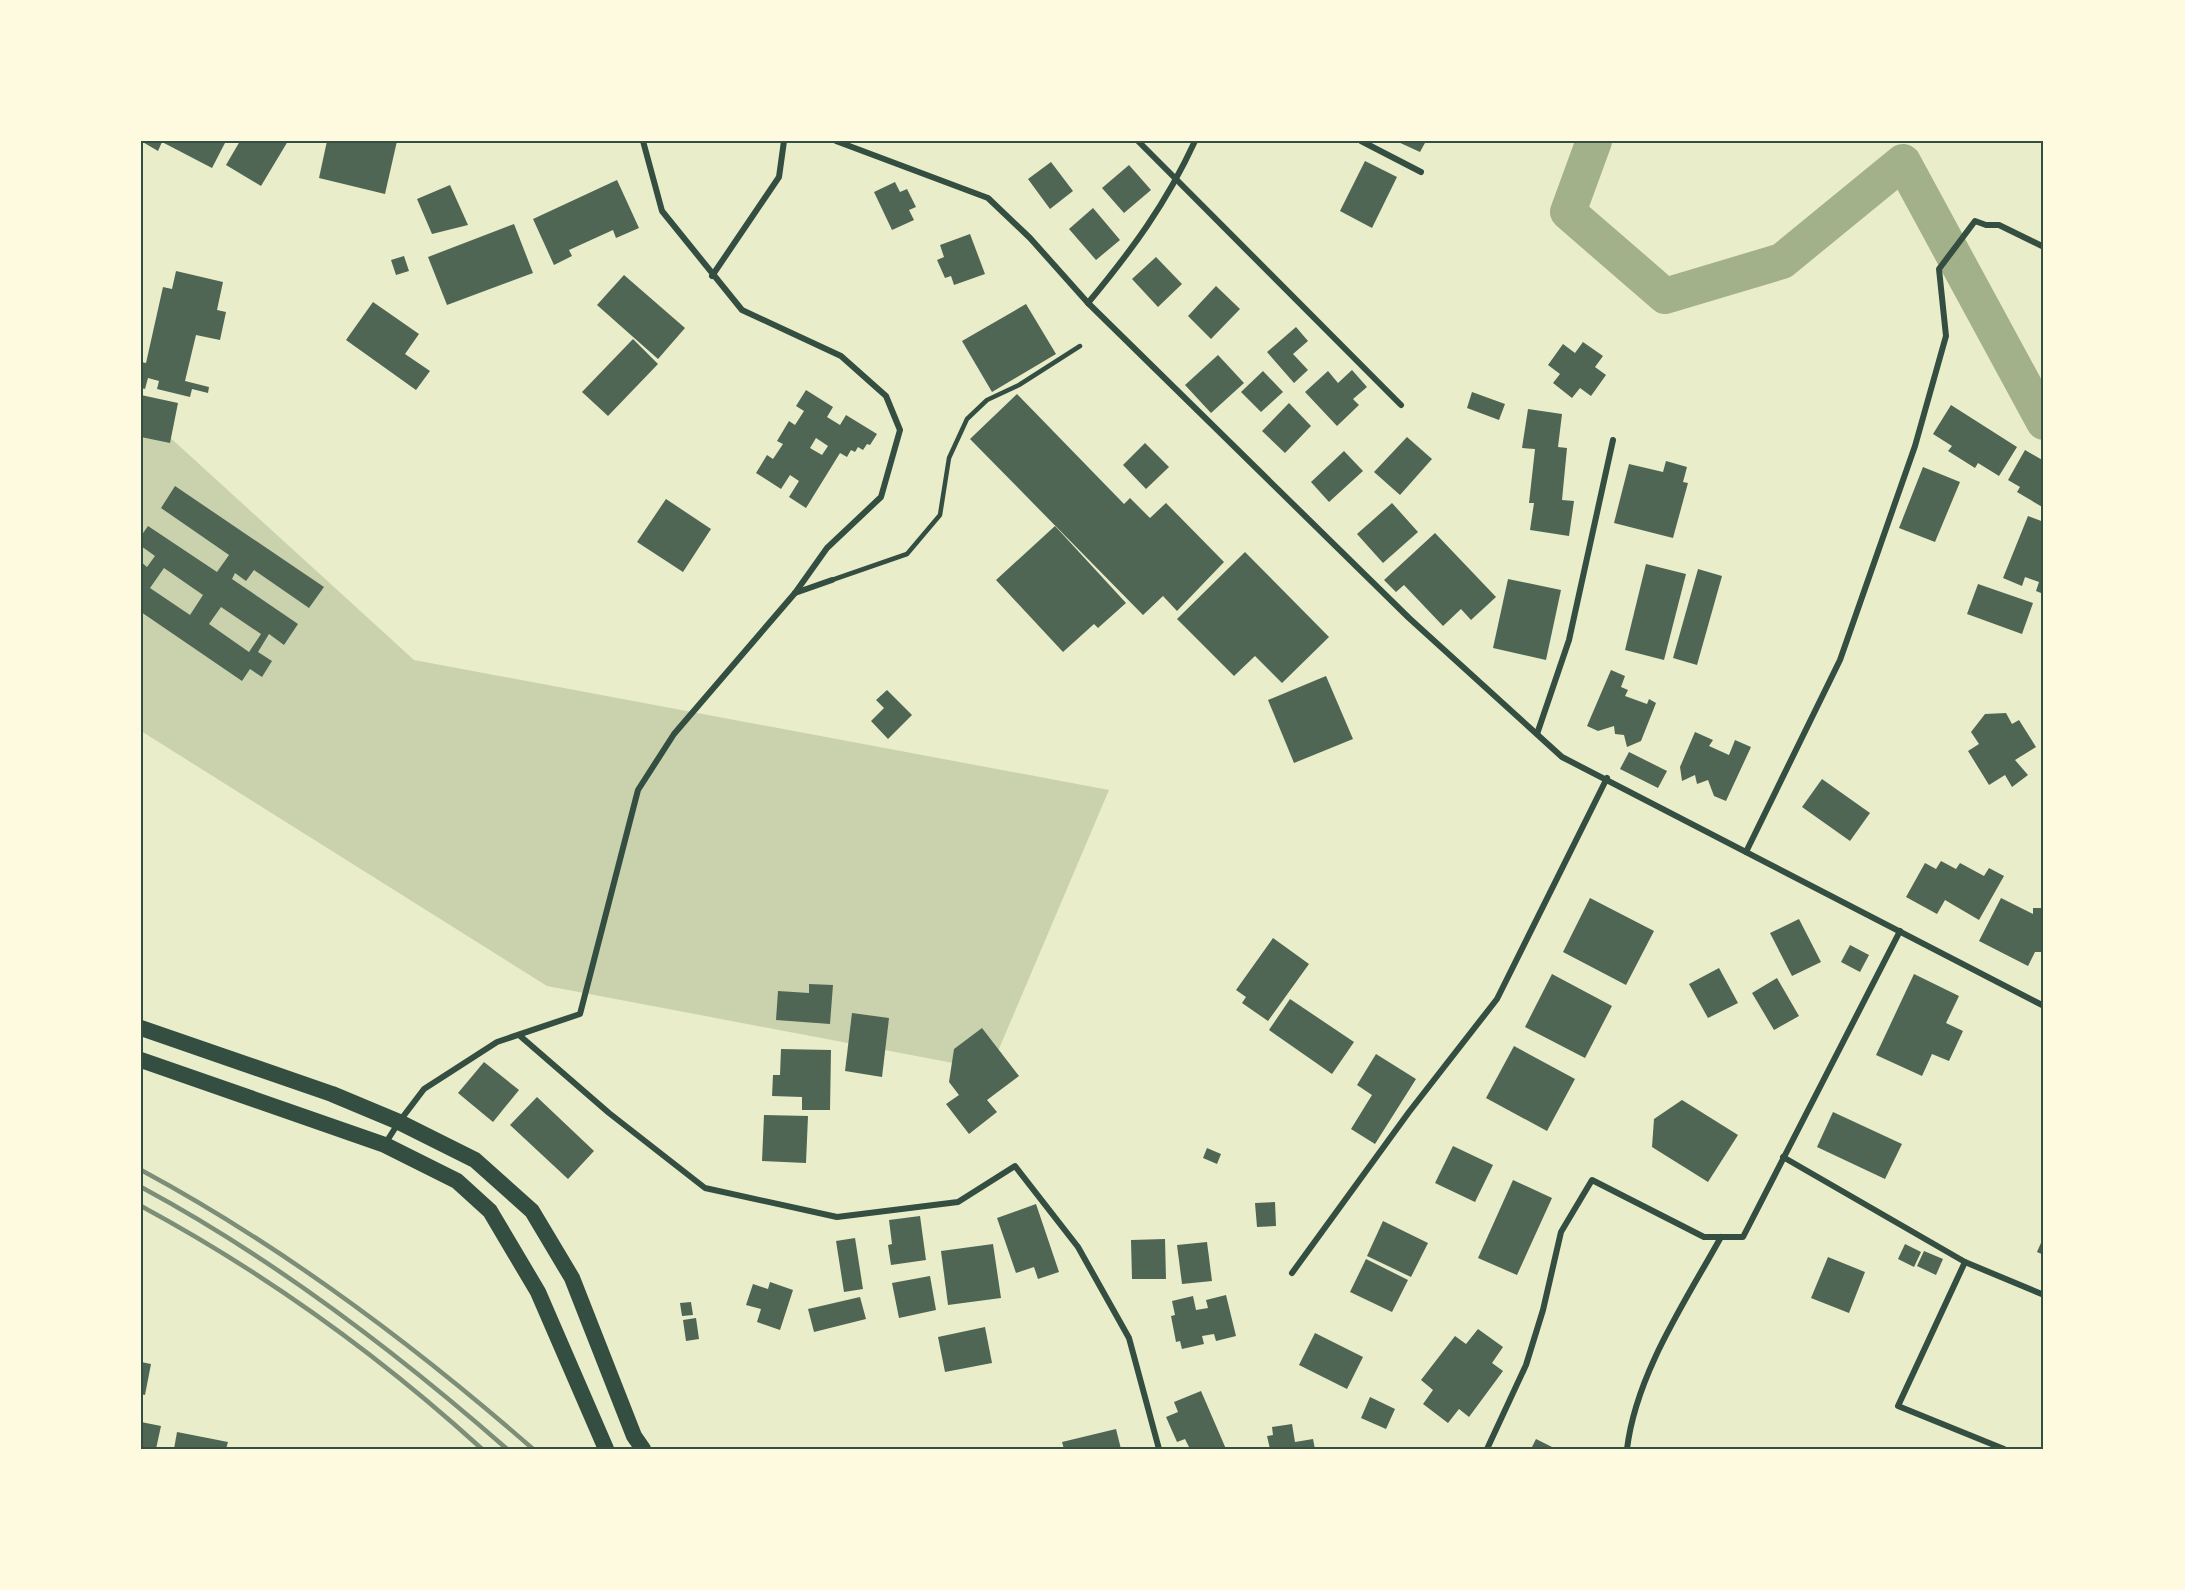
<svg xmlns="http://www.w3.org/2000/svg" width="2185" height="1590" font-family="'Work Sans',sans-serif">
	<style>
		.green { fill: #cad2ad }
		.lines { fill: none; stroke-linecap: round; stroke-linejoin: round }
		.river { stroke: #a3b18a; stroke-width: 36 }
		.building { fill: #4f6655; fill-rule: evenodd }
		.service { stroke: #344e41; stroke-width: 4.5 }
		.minor { stroke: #344e41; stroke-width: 6 }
		.trunk { stroke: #344e41; stroke-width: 16 }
		.rail { stroke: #7c8e77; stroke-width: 4.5 }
		.neatline { fill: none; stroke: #344e41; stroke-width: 2 }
	</style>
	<rect width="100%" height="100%" fill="#e9edc9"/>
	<polygon class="green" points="141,411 414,660 1109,790 990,1070 547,986 141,731"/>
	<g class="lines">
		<polyline class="river" points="1594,141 1568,212 1665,296 1782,261 1903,162 2044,422"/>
	</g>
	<g class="building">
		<polygon points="141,141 226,141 212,168 162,142 158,151"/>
		<polygon points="240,141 288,141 261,186 226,165"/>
		<polygon points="327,141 397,141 385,194 319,178"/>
		<polygon points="1396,141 1426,141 1420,152"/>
		<polygon points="1365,161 1397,177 1372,228 1340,211"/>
		<polygon points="1051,162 1073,191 1050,209 1028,179"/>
		<polygon points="1129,165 1151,190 1124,213 1102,188"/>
		<polygon points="617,180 639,228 616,238 613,230 569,250 572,256 554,265 533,219"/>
		<polygon points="895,182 900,192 907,189 916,207 909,210 914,220 892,230 874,192"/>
		<polygon points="450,185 468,225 432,234 417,199"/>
		<polygon points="1093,208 1120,240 1096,260 1069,229"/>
		<polygon points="514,224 533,273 447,305 428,257"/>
		<polygon points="970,234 985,274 954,285 951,276 945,278 937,260 944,257 940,245"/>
		<polygon points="404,256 409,271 396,275 391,260"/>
		<polygon points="1156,257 1182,284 1158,307 1132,279"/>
		<polygon points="176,271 223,282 217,310 226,312 220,340 196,335 185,381 209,387 208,393 192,389 190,397 157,389 159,381 148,378 145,389 141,388 141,362 146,363 163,287 172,289"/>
		<polygon points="624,275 685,328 658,359 597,305"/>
		<polygon points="1216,286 1240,309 1211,339 1188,316"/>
		<polygon points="373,302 419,334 405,354 430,371 416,390 346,340"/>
		<polygon points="1026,304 1056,354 992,392 962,341"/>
		<polygon points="1296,327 1308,341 1293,354 1308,370 1294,383 1267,352"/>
		<polygon points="633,339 658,364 608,416 582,392"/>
		<polygon points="1583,342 1603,356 1595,367 1606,375 1591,396 1580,388 1572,398 1553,383 1560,374 1548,365 1563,344 1575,353"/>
		<polygon points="1218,355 1244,383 1211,413 1185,385"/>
		<polygon points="1352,370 1367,387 1353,399 1359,405 1337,426 1305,392 1328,371 1338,383"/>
		<polygon points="1263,371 1283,392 1261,412 1241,392"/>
		<path d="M806,390L833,407L827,417L840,425L846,415L877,434L870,445L867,444L863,450L858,447L855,452L851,450L847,457L840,453L806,508L789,497L799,481L790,475L781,489L756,473L767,455L773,459L783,444L777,441L789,421L795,425L804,411L796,406ZM816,438L828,446L822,455L810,448Z"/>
		<polygon points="1472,392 1505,404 1499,420 1467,408"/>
		<polygon points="1017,394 1124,504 1130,498 1150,518 1166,503 1224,562 1177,611 1163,596 1143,615 970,439"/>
		<polygon points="141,395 178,403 170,443 141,437"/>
		<polygon points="1289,403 1311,426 1285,453 1262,431"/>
		<polygon points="1951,405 2017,447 1999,476 1978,463 1975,468 1948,451 1952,446 1933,434"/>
		<polygon points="1528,409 1562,414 1558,447 1567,448 1562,500 1574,501 1569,536 1530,530 1534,503 1529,503 1535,449 1522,448"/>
		<polygon points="1407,437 1432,459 1400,495 1374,472"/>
		<polygon points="1145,443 1169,467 1146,489 1123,465"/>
		<polygon points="2025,450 2044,461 2044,508 2017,492 2020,487 2008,480"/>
		<polygon points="1344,451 1363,471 1329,502 1311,482"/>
		<polygon points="1666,461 1687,467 1683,482 1688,483 1673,538 1614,523 1629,464 1663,472"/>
		<polygon points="1923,467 1960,482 1935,542 1899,528"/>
		<path d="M175,486L324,587L309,608L254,570L246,581L235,573L232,579L298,624L284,645L269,634L258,652L272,661L262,677L250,669L242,681L141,612V562L147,567L155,556L141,546V536L148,526L217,572L229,555L161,508ZM164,568L203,595L190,615L150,588ZM221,607L261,634L249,652L209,624Z"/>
		<polygon points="666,499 711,529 683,572 637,542"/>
		<polygon points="1392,503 1418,532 1383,563 1357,534"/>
		<polygon points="2028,516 2044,522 2044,586 2041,593 2036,591 2039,582 2025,577 2022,586 2003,578"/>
		<polygon points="1055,526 1126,603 1098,628 1094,624 1063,652 996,580"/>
		<polygon points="1435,533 1496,597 1471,620 1461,609 1443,626 1404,585 1396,592 1384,580"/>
		<polygon points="1245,552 1329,637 1282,683 1255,656 1234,676 1177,619"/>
		<polygon points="1646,564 1686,574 1664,660 1625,650"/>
		<polygon points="1698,569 1722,576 1697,665 1673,658"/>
		<polygon points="1508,579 1561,590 1546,660 1493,648"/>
		<polygon points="1978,584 2033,603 2022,634 1967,614"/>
		<polygon points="1611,670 1625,676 1621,687 1628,690 1625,696 1647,704 1649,699 1656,703 1641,741 1627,747 1624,735 1615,734 1614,726 1598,731 1587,726"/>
		<polygon points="1326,676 1353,739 1294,763 1268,700"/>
		<polygon points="887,690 912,715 888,739 871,721 884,708 876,700"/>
		<polygon points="2006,713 2012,724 2019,720 2036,747 2015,760 2028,775 2012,787 2005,775 1989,785 1968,751 1979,744 1971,732 1985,714"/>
		<polygon points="1695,732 1713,740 1709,746 1729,755 1735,740 1751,747 1726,801 1714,796 1708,780 1697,784 1695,775 1682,781 1680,767"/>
		<polygon points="1629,752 1667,771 1658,788 1620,769"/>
		<polygon points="1822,779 1870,813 1850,841 1802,807"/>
		<polygon points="1941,861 1956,869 1960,863 1984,876 1989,868 2004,876 1979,920 1945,900 1937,914 1906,897 1925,863 1936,869"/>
		<polygon points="1590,898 1654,931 1626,985 1563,952"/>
		<polygon points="2001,898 2033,914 2033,908 2044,908 2044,952 2035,952 2028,966 1979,941"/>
		<polygon points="1799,919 1821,962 1792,976 1770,933"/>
		<polygon points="1273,938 1309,964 1268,1021 1242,1003 1246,997 1236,990"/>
		<polygon points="1850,945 1869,955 1860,972 1841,962"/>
		<polygon points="1719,968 1738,1003 1708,1018 1689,984"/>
		<polygon points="1552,974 1612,1006 1585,1058 1525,1027"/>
		<polygon points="1914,974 1959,996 1946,1023 1963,1031 1949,1061 1932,1054 1922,1076 1876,1055"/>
		<polygon points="1777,978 1799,1016 1774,1030 1752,993"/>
		<polygon points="809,984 833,985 830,1024 776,1020 778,991 809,993"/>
		<polygon points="1290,999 1354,1042 1332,1074 1269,1030"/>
		<polygon points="852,1013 889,1018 882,1077 845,1071"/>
		<polygon points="982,1028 1019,1076 987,1100 997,1112 969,1134 946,1104 959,1095 949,1082 954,1049"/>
		<polygon points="1514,1046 1575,1079 1547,1131 1486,1098"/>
		<polygon points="781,1049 831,1050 830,1110 802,1110 802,1097 772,1096 773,1075 780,1075"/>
		<polygon points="1376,1054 1416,1079 1375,1144 1351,1129 1372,1095 1357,1085"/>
		<polygon points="484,1062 519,1090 493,1122 458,1093"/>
		<polygon points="537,1097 594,1151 568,1179 510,1125"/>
		<polygon points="1682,1100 1738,1135 1708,1182 1652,1147 1654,1119"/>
		<polygon points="1833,1112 1902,1144 1885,1179 1817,1147"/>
		<polygon points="764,1115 808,1116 806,1163 762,1161"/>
		<polygon points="1453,1146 1493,1165 1475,1202 1435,1183"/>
		<polygon points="1207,1148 1221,1154 1217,1164 1203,1158"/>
		<polygon points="1513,1180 1552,1198 1517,1275 1478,1258"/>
		<polygon points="1275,1202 1276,1226 1257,1227 1255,1203"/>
		<polygon points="1036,1204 1059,1272 1038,1279 1034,1267 1016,1273 997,1218"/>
		<polygon points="920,1216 926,1260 891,1265 888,1245 892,1244 889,1220"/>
		<polygon points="1383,1221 1428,1243 1411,1277 1367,1256"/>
		<polygon points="2044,1236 2044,1255 2037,1252"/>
		<polygon points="855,1238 863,1289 844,1292 836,1241"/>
		<polygon points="1165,1239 1166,1279 1132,1279 1131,1240"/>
		<polygon points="1207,1242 1212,1281 1182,1284 1177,1245"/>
		<polygon points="993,1244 1001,1298 948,1305 941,1251"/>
		<polygon points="1905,1244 1921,1252 1914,1267 1898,1259"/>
		<polygon points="1924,1251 1943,1259 1936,1275 1917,1266"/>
		<polygon points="1828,1257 1865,1272 1849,1313 1811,1298"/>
		<polygon points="1366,1259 1408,1280 1392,1312 1350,1292"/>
		<polygon points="930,1276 936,1310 899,1318 892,1283"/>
		<polygon points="770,1282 793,1290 780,1330 757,1322 761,1309 746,1305 753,1284 768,1289"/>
		<polygon points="1226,1295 1236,1336 1216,1341 1214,1334 1202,1336 1204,1344 1182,1349 1180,1341 1176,1342 1171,1316 1175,1315 1172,1301 1193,1296 1196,1310 1208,1308 1206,1300"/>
		<polygon points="860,1297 866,1319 814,1332 808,1309"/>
		<polygon points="691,1302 693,1315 682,1316 680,1303"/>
		<polygon points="696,1318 699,1339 686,1341 683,1320"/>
		<polygon points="985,1327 992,1363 945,1372 938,1337"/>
		<polygon points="1478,1329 1503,1347 1492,1363 1503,1371 1469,1417 1459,1409 1448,1423 1423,1404 1433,1390 1421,1380 1455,1336 1466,1344"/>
		<polygon points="1315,1333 1363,1357 1347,1389 1299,1365"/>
		<polygon points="141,1362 151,1364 145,1395 141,1394"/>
		<polygon points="1201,1391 1226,1449 1190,1449 1185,1439 1177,1442 1166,1417 1178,1412 1174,1402"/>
		<polygon points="1370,1397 1395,1409 1386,1429 1361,1418"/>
		<polygon points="141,1422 161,1426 156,1449 141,1449"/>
		<polygon points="1292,1424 1295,1442 1313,1439 1315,1449 1270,1449 1267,1436 1273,1435 1272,1427"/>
		<polygon points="1116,1429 1121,1449 1064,1449 1062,1442"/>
		<polygon points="177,1432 228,1442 226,1449 174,1449"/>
		<polygon points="1536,1439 1556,1449 1531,1449"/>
	</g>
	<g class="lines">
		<polyline class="service" points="832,580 907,554 940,515 949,458 967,419 987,400 1019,385 1080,346"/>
		<g class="minor">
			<path d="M836,141L988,198L1030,238L1088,303C1132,250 1166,204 1195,141"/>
			<polyline points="1138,141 1401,405"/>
			<polyline points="1361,141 1421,172"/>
			<polyline points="712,276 779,177 784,141"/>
			<polyline points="1088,303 1409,618 1562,757 2044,1006"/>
			<polyline points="795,593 832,580"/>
			<polyline points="1537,734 1569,640 1613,440"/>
			<polyline points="1746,852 1840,660 1915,446 1946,336 1939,269 1975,221 1986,225 1999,225 2044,247"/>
			<polyline points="519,1035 609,1113 705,1188 837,1217 958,1202 1015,1166 1078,1247 1129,1338 1159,1449"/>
			<polyline points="385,1144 399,1122 424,1089 497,1042 580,1014 638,790 674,734 795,593 827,548 881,497 900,430 886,396 841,356 742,310 662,211 643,141"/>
			<polyline points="1783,1157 1965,1262"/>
			<polyline points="1292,1273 1409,1112 1497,999 1607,778"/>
			<polyline points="1487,1449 1526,1365 1543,1310 1561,1232 1592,1180 1704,1237 1743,1237 1900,931"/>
			<path d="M1627,1449C1636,1374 1685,1302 1721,1237"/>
			<polyline points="2004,1449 1898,1406 1965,1262 2044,1295"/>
		</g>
		<g class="trunk">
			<polyline points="141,1028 332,1094 399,1122 475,1160 532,1211 572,1278 634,1436 643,1449"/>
			<polyline points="141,1060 385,1145 457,1181 490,1211 538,1292 606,1449"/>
		</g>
		<g class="rail">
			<path d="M141,1170C282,1246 413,1344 533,1449"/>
			<path d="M141,1187C273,1258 394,1350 507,1449"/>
			<path d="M141,1206C263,1272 380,1356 482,1449"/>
		</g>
	</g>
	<rect width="2185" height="1590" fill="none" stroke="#fefae0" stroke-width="285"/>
	<rect x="142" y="142" width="1900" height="1306" class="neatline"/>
</svg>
